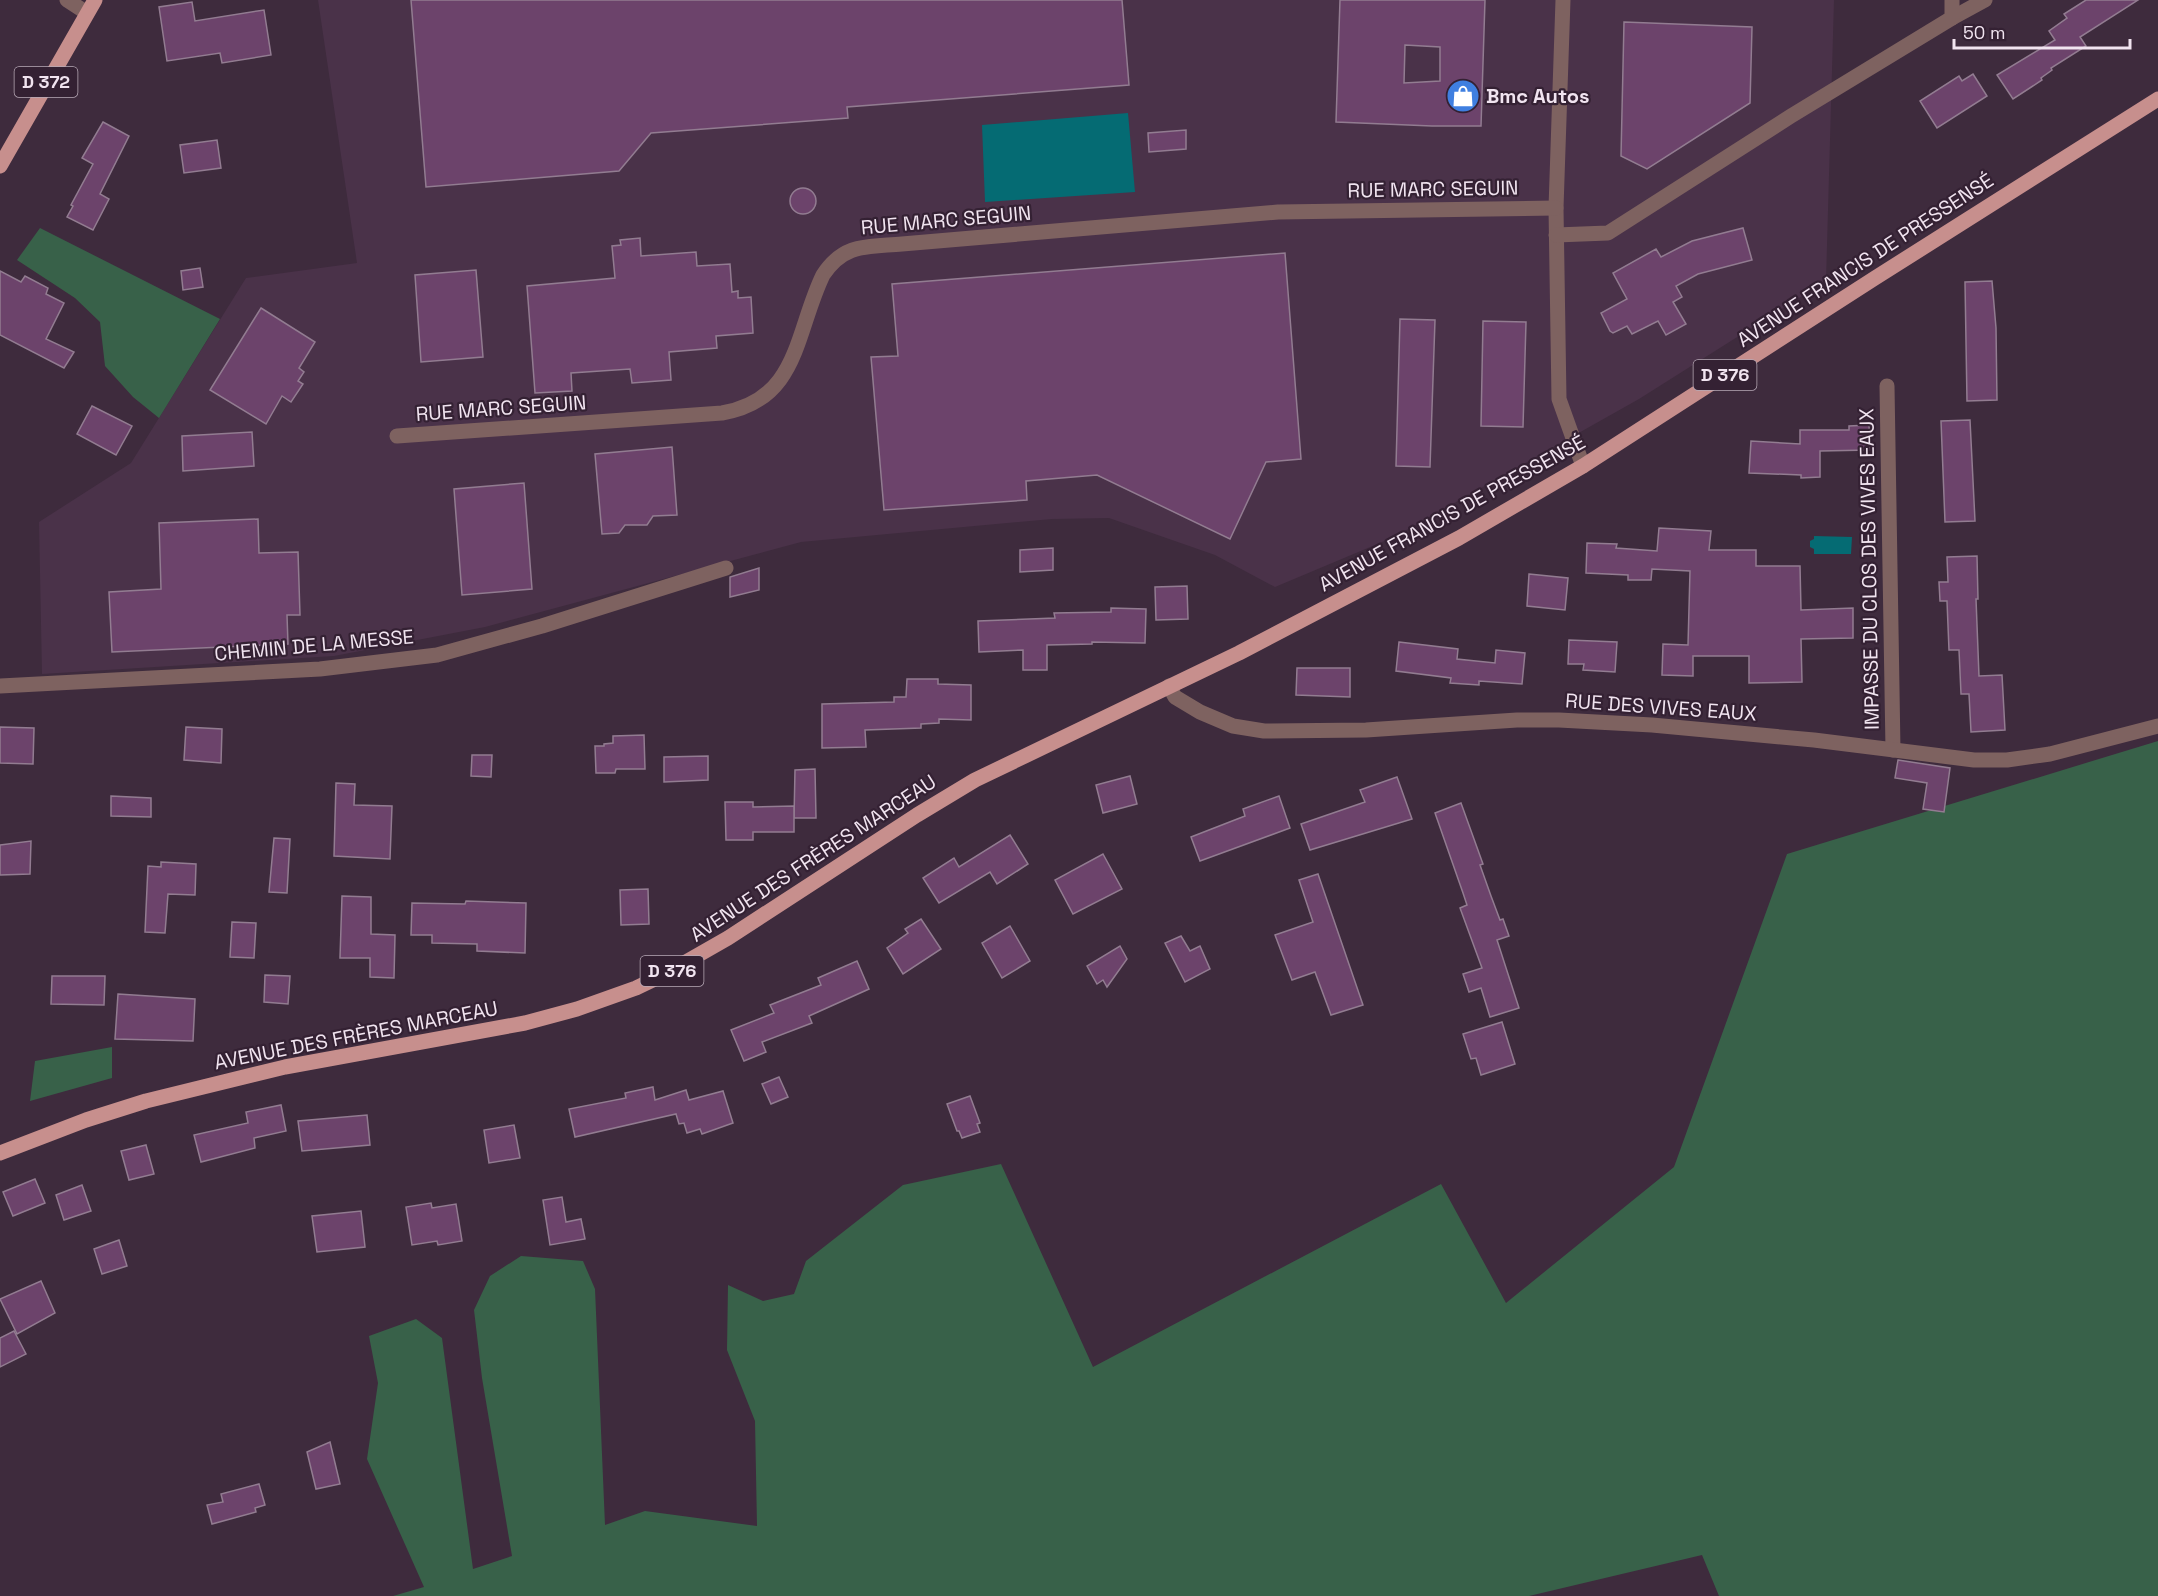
<svg xmlns="http://www.w3.org/2000/svg" width="2158" height="1596" font-family="'Space Grotesk',sans-serif">
	<style>
		.built { fill: #4a3249 }
		.green { fill: #386149 }
		.water { fill: #056b73 }
		.building { fill: #6c436b; stroke: #927c91; stroke-width: 1.5; fill-rule: evenodd }
		.lines { fill: none; stroke-linecap: round; stroke-linejoin: round }
		.minor { stroke: #7e6260; stroke-width: 15 }
		.primary { stroke: #c78f8d; stroke-width: 15 }
		.labels { text-anchor: middle; stroke-width: 4.5; stroke-linejoin: round; paint-order: stroke }
		.shield { fill: #342133; stroke: #b8aab7; stroke-width: 1.5 }
		.shield-label { font-size: 18px; font-weight: bold; fill: #f1e4f0 }
		.poi-label { font-size: 20px; font-weight: bold; fill: #f1e4f0; stroke: #342133; text-anchor: start }
		.street-label { font-size: 20px; fill: #f1e4f0; stroke: #342133 }
	</style>
	<rect width="100%" height="100%" fill="#3e2b3d"/>
	<polygon class="built" points="318,0 1834,0 1826,281 1639,399 1394,537 1275,587 1215,555 1109,518 1052,519 801,542 485,627 334,656 42,674 39,522 131,463 246,278 357,263"/>
	<g class="green">
		<polygon points="40,228 220,319 159,418 133,397 105,366 100,322 75,298 17,260"/>
		<polygon points="2158,741 2158,1596 1719,1596 1702,1555 1529,1596 393,1596 424,1587 367,1459 378,1383 369,1336 416,1319 442,1338 473,1569 512,1556 482,1378 474,1310 490,1276 521,1256 583,1261 595,1289 605,1525 645,1511 757,1526 755,1421 727,1350 728,1285 763,1301 794,1294 806,1261 903,1185 1001,1164 1093,1367 1441,1184 1506,1303 1674,1167 1787,854"/>
		<polygon points="112,1047 112,1078 30,1101 35,1061"/>
	</g>
	<g class="water">
		<polygon points="1128,113 1135,192 985,202 982,125"/>
		<polygon points="1814,536 1852,537 1851,554 1814,554 1814,549 1810,547 1810,541 1814,539"/>
	</g>
	<g class="building">
		<polygon points="411,0 1122,0 1129,85 847,107 848,118 651,133 619,171 426,187"/>
		<path d="M1340,0H1485L1481,126H1432L1336,122ZM1405,45L1440,47V81L1404,83Z"/>
		<polygon points="2086,0 2138,0 2080,37 2086,46 2051,68 2052,70 2041,78 2042,80 2013,99 1997,75 2055,40 2049,31 2067,18 2064,14"/>
		<polygon points="192,2 195,21 264,10 271,55 222,63 220,53 167,61 159,7"/>
		<polygon points="1624,22 1752,27 1750,103 1647,169 1621,156"/>
		<polygon points="1973,74 1987,96 1937,128 1920,101 1959,76 1962,81"/>
		<polygon points="103,122 129,136 100,194 109,199 93,230 67,217 73,206 71,205 93,164 82,158"/>
		<polygon points="1186,130 1186,149 1149,152 1148,133"/>
		<polygon points="217,140 221,168 184,173 180,145"/>
		<circle cx="803" cy="201" r="13"/>
		<polygon points="1743,228 1752,260 1698,274 1676,286 1682,297 1673,302 1686,324 1666,335 1658,321 1632,334 1627,326 1613,333 1610,331 1601,313 1627,299 1613,273 1656,249 1661,257 1692,241"/>
		<polygon points="640,238 641,256 696,252 697,266 730,264 732,292 738,291 738,298 751,297 753,333 716,336 717,348 669,352 671,380 632,383 630,369 571,373 572,391 535,393 527,286 615,278 612,246 621,245 620,240"/>
		<polygon points="1285,253 1301,459 1266,462 1230,539 1097,475 1026,481 1027,500 884,510 871,357 898,356 892,284"/>
		<polygon points="200,268 203,287 183,290 181,271"/>
		<polygon points="476,270 483,357 421,362 415,275"/>
		<polygon points="0,271 21,282 25,276 48,288 46,294 64,303 46,339 74,352 64,368 0,335"/>
		<polygon points="1992,281 1996,328 1997,400 1967,401 1965,282"/>
		<polygon points="261,308 315,342 299,368 304,372 298,381 303,384 291,402 282,396 266,424 210,390"/>
		<polygon points="1400,319 1435,320 1430,467 1396,466"/>
		<polygon points="1483,321 1526,322 1523,427 1481,426"/>
		<polygon points="92,406 132,426 116,455 77,434"/>
		<polygon points="1970,420 1975,521 1945,522 1941,421"/>
		<polygon points="1869,425 1870,450 1820,451 1820,477 1801,478 1801,475 1749,473 1751,441 1800,444 1800,430 1849,430 1849,426"/>
		<polygon points="252,432 254,466 183,471 182,436"/>
		<polygon points="672,447 677,515 653,516 647,525 625,525 619,533 602,534 595,454"/>
		<polygon points="524,483 532,589 462,595 454,489"/>
		<polygon points="258,519 259,553 298,552 300,615 287,615 288,644 112,652 109,592 161,589 159,523"/>
		<polygon points="1659,528 1711,531 1709,550 1756,550 1756,566 1800,566 1801,610 1853,608 1853,638 1801,639 1802,682 1749,683 1749,656 1693,656 1693,676 1662,675 1663,644 1688,645 1690,571 1652,569 1651,580 1628,580 1628,575 1586,573 1587,543 1617,544 1616,548 1657,551"/>
		<polygon points="1053,548 1053,570 1020,572 1020,550"/>
		<polygon points="1977,556 1978,599 1976,599 1979,676 2002,675 2005,730 1971,732 1969,694 1961,694 1959,650 1949,650 1947,601 1940,601 1939,582 1948,582 1947,557"/>
		<polygon points="759,568 759,590 730,597 730,577"/>
		<polygon points="1529,574 1568,578 1565,610 1527,606"/>
		<polygon points="1187,586 1188,619 1156,620 1155,587"/>
		<polygon points="1111,608 1146,609 1145,643 1092,642 1092,644 1047,645 1047,670 1023,670 1023,650 979,652 978,621 1055,618 1054,613 1111,612"/>
		<polygon points="1569,640 1617,642 1615,672 1583,670 1584,664 1568,664"/>
		<polygon points="1399,642 1458,649 1457,659 1495,663 1496,650 1525,653 1522,684 1479,681 1479,685 1450,683 1451,678 1396,671"/>
		<polygon points="1297,668 1350,668 1350,697 1296,695"/>
		<polygon points="907,679 938,679 938,684 971,685 971,720 939,719 939,723 921,724 921,728 865,730 866,747 822,748 822,704 894,702 894,697 906,697"/>
		<polygon points="0,727 34,728 33,764 0,763"/>
		<polygon points="186,727 222,729 221,763 184,760"/>
		<polygon points="644,735 645,769 616,769 615,773 596,773 595,746 604,746 604,744 613,743 613,736"/>
		<polygon points="472,755 492,755 491,777 471,776"/>
		<polygon points="708,756 708,780 664,782 664,757"/>
		<polygon points="1898,760 1950,768 1944,812 1923,809 1927,783 1895,778"/>
		<polygon points="815,769 816,818 794,818 795,770"/>
		<polygon points="1130,776 1137,804 1103,813 1096,785"/>
		<polygon points="1397,777 1412,819 1310,850 1301,824 1365,802 1360,790"/>
		<polygon points="336,783 355,784 354,805 392,806 390,859 334,856"/>
		<polygon points="111,796 151,798 151,817 111,816"/>
		<polygon points="1279,796 1290,828 1200,861 1191,837 1245,816 1243,809"/>
		<polygon points="725,802 753,802 753,807 794,806 794,832 753,832 753,840 726,840"/>
		<polygon points="1461,803 1483,864 1480,865 1491,896 1500,920 1503,919 1509,936 1497,940 1519,1008 1490,1017 1481,988 1469,992 1463,974 1482,968 1460,908 1467,905 1463,893 1435,813"/>
		<polygon points="1010,835 1028,864 997,884 990,872 939,903 923,878 954,858 959,867"/>
		<polygon points="274,838 290,839 287,893 269,892"/>
		<polygon points="31,841 30,874 0,875 0,845"/>
		<polygon points="1103,854 1122,889 1073,914 1055,880"/>
		<polygon points="161,862 196,864 195,895 168,894 165,933 145,932 148,866 161,867"/>
		<polygon points="1318,874 1363,1005 1331,1015 1315,972 1292,980 1275,935 1313,922 1299,880"/>
		<polygon points="648,889 649,924 621,925 620,890"/>
		<polygon points="342,896 371,897 371,934 395,935 394,978 370,977 370,958 340,958"/>
		<polygon points="466,901 526,903 525,953 477,951 477,944 432,943 432,935 411,935 412,903 465,904"/>
		<polygon points="921,919 941,949 903,974 887,948 908,933 905,929"/>
		<polygon points="232,922 256,923 254,958 230,957"/>
		<polygon points="1010,926 1030,961 1002,978 982,943"/>
		<polygon points="1181,936 1190,951 1200,946 1210,969 1185,982 1165,943"/>
		<polygon points="1120,946 1127,959 1107,987 1103,980 1097,984 1087,966"/>
		<polygon points="857,961 869,989 809,1016 812,1023 762,1042 766,1052 744,1061 731,1030 774,1013 770,1005 821,985 818,978"/>
		<polygon points="265,975 290,976 288,1004 264,1002"/>
		<polygon points="52,976 105,976 104,1005 51,1004"/>
		<polygon points="118,994 195,999 193,1041 115,1039"/>
		<polygon points="1502,1022 1515,1064 1481,1075 1476,1058 1471,1059 1463,1034"/>
		<polygon points="779,1077 788,1097 771,1104 762,1084"/>
		<polygon points="653,1087 655,1100 686,1090 689,1100 723,1091 733,1123 702,1134 700,1129 687,1133 684,1123 679,1124 676,1114 575,1137 569,1109 626,1098 625,1093"/>
		<polygon points="970,1096 980,1123 977,1124 980,1132 962,1138 959,1131 957,1131 947,1104"/>
		<polygon points="281,1105 286,1131 254,1138 255,1148 201,1162 194,1135 248,1123 246,1112"/>
		<polygon points="367,1115 370,1145 302,1151 298,1121"/>
		<polygon points="514,1125 520,1158 489,1163 484,1130"/>
		<polygon points="146,1145 154,1174 129,1180 121,1151"/>
		<polygon points="35,1179 45,1203 13,1216 3,1192"/>
		<polygon points="82,1185 91,1211 64,1220 56,1195"/>
		<polygon points="562,1197 566,1222 581,1219 585,1239 550,1245 543,1200"/>
		<polygon points="431,1203 432,1208 456,1204 462,1241 438,1245 437,1241 412,1245 406,1207"/>
		<polygon points="361,1211 365,1247 317,1252 312,1216"/>
		<polygon points="119,1240 127,1266 102,1274 94,1249"/>
		<polygon points="41,1281 55,1313 17,1334 0,1299"/>
		<polygon points="14,1331 26,1354 0,1367 0,1338"/>
		<polygon points="330,1442 340,1484 316,1489 307,1452"/>
		<polygon points="259,1484 265,1505 255,1508 256,1512 212,1524 207,1505 223,1502 221,1494"/>
	</g>
	<g class="lines">
		<g class="minor">
			<polyline points="67,0 87,13"/>
			<polyline points="1563,0 1556,208 1559,399 1583,466"/>
			<polyline points="1952,18 1985,0"/>
			<polyline points="1556,235 1608,233 1791,116 1952,18 1952,0"/>
			<polyline points="1887,386 1893,750"/>
			<path d="M397,436L722,413C799,400 795,333 823,275C844,243 867,247 902,244L1278,212L1556,208"/>
			<polyline points="0,686 320,669 437,655 542,626 726,568"/>
			<polyline points="1169,686 1175,697 1200,712 1233,726 1264,731 1366,730 1517,720 1559,720 1652,725 1814,740 1974,760 2007,760 2050,754 2158,726"/>
		</g>
		<g class="primary">
			<polyline points="0,166 95,0"/>
			<polyline points="0,1153 86,1120 146,1101 285,1067 525,1023 577,1009 636,988 665,974 728,938 917,815 975,780 1239,653 1459,538 1583,466 1875,278 2158,99"/>
		</g>
	</g>
	<defs>
		<symbol id="shop-disc" viewBox="-11 -11 22 22"><circle r="9.5" fill="#3f7fe0" stroke="#342133"/><path d="M-5-2.5h2.3a2.7 3.5 0 0 1 5.4 0H5L5.5 6h-11ZM-1.5-2.5h3a1.5 2.3 0 0 0-3 0Z" fill="#fff"/></symbol>
	</defs>
	<g fill-rule="evenodd">
		<use href="#shop-disc" x="1444" y="77" width="38" height="38"/>
	</g>
	<g class="labels">
		<g class="shield">
			<rect x="14.5" y="67" width="63" height="30" rx="4.5"/>
			<rect x="1693.5" y="360" width="63" height="30" rx="4.5"/>
			<rect x="640.5" y="956" width="63" height="30" rx="4.5"/>
		</g>
		<g class="shield-label">
			<text x="46" y="88">D 372</text>
			<text x="1725" y="381">D 376</text>
			<text x="672" y="977">D 376</text>
		</g>
		<g class="poi-label">
			<text x="1486" y="103">Bmc Autos</text>
		</g>
		<g class="street-label">
			<text transform="translate(1433 189) rotate(-1)" y="7">RUE MARC SEGUIN</text>
			<text transform="translate(946 220) rotate(-5)" y="7">RUE MARC SEGUIN</text>
			<text transform="translate(1865 260) rotate(-33)" y="7">AVENUE FRANCIS DE PRESSENSÉ</text>
			<text transform="translate(501 408) rotate(-4)" y="7">RUE MARC SEGUIN</text>
			<text transform="translate(1452 513) rotate(-29)" y="7">AVENUE FRANCIS DE PRESSENSÉ</text>
			<text transform="translate(1869 569) rotate(-91)" y="7">IMPASSE DU CLOS DES VIVES EAUX</text>
			<text transform="translate(314 645) rotate(-5)" y="7">CHEMIN DE LA MESSE</text>
			<text transform="translate(1661 707) rotate(4)" y="7">RUE DES VIVES EAUX</text>
			<text transform="translate(813 858) rotate(-33)" y="7">AVENUE DES FRÈRES MARCEAU</text>
			<text transform="translate(356 1035) rotate(-11)" y="7">AVENUE DES FRÈRES MARCEAU</text>
		</g>
	</g>
	<path d="M1954 39v9h176v-9" fill="none" stroke="#f1e4f0" stroke-width="3"/>
	<text x="1963" y="39" font-size="18" fill="#f1e4f0" stroke="#342133" stroke-width="4.5" paint-order="stroke">50 m</text>
</svg>
